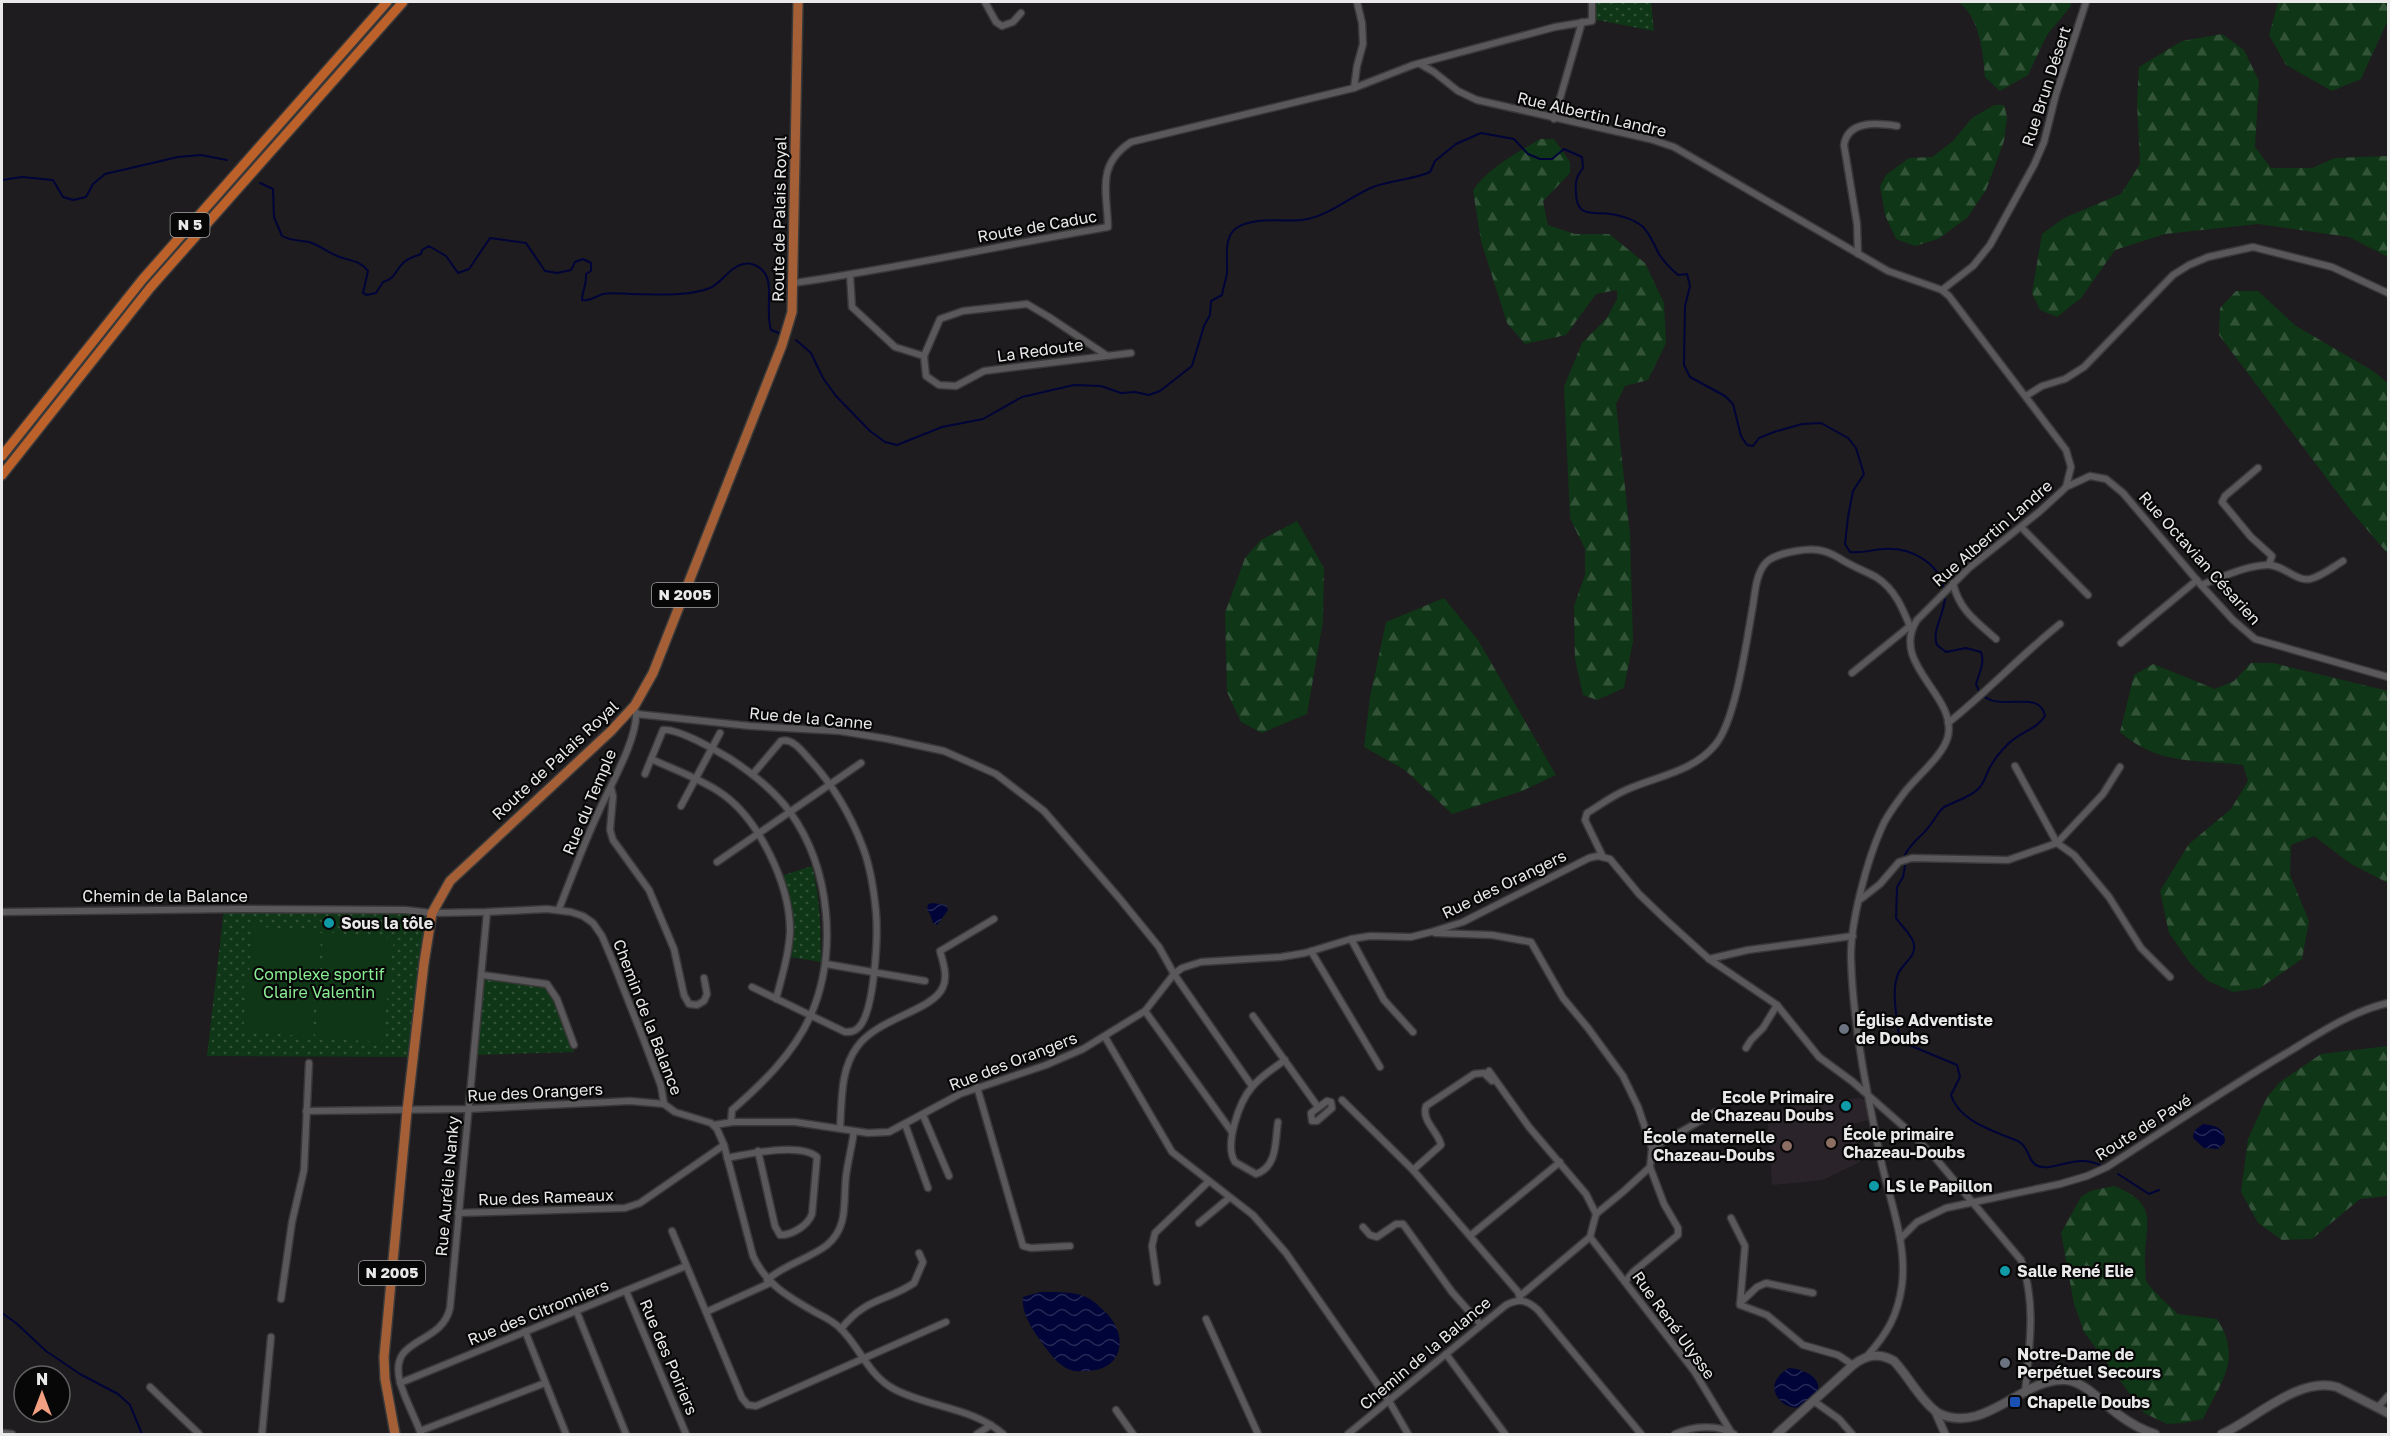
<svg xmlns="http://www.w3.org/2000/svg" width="2390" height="1436" font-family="'Golos Text',sans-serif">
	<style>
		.built { fill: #2a242a }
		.green { fill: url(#green-dots) }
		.forest { fill: url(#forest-firs) }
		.pitch { fill: #0f3616 }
		.water { fill: url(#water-waves) }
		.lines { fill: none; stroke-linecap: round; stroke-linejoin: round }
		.stream { stroke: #000438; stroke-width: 2 }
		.minor-casing { stroke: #3a393a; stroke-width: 9 }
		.tertiary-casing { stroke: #3a393a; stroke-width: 10 }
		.secondary-casing { stroke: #3a393a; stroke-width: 11 }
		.primary-casing { stroke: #3a393a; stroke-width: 12 }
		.trunk-casing { stroke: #3a393a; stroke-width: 12 }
		.minor { stroke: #5a585a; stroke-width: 6 }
		.tertiary { stroke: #5a585a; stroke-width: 7 }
		.secondary { stroke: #5a585a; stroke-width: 8 }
		.primary { stroke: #a45f36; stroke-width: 9 }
		.trunk { stroke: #bc612a; stroke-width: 9 }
		.culture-dot { fill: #0f9aa8; stroke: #080708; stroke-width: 2 }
		.worship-dot { fill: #6b7280; stroke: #080708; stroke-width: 2 }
		.education-dot { fill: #8d6e63; stroke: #080708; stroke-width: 2 }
		.transit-dot { fill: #1a4fb4; stroke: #080708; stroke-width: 2 }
		.labels { text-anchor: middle; stroke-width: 4.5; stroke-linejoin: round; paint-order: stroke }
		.shield { fill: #080708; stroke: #a6a5a6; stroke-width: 1.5 }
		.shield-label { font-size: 15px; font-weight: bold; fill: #eae9ea }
		.street-label { font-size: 16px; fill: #eae9ea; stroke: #080708 }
		.poi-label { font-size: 16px; font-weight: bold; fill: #eae9ea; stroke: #080708; text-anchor: start }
		.park-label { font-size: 16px; fill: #89ee94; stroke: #080708 }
	</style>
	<defs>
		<pattern id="green-dots" width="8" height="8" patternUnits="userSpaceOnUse" patternTransform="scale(1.5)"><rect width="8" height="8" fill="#0f3616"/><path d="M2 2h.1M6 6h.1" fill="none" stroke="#325338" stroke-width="1.8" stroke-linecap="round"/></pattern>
		<pattern id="forest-firs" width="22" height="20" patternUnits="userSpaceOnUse" patternTransform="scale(1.5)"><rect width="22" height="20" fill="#0f3616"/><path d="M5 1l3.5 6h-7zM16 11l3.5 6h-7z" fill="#325338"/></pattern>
		<pattern id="water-waves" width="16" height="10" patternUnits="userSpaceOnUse" patternTransform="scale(1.5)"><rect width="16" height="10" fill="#000438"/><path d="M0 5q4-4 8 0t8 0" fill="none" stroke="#252955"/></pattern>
	</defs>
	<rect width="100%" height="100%" fill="#1e1c1e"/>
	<polygon class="built" points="1861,1098 1867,1102 1869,1120 1854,1124 1860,1162 1823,1180 1772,1185 1767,1111 1790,1109 1791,1105 1801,1103"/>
	<g class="green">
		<polygon points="1593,2 1651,2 1654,31 1592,19"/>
		<path d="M812,866C820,898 821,928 821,962L790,957L792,933L781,876Z"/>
		<polygon points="224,909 432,913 414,1057 207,1056"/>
		<polygon points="484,979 543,985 552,995 574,1052 476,1055"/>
	</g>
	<g class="forest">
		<path d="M1958,2H2071V6L2047,35L2028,75L2000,91L1985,77C1983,52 1980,17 1958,2Z"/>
		<polygon points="2278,2 2388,2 2387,22 2361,79 2332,91 2286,65 2269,35"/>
		<polygon points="2222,34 2244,50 2259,81 2255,147 2271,168 2312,168 2335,158 2388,156 2388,257 2349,237 2258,224 2165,234 2115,250 2081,298 2057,317 2040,310 2032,293 2042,234 2064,218 2121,194 2140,164 2137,102 2139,67 2182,41"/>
		<polygon points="1994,105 2004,105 2007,117 2004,141 1986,190 1967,218 1938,239 1915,246 1896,239 1885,215 1880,186 1886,175 1909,158 1932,157 1953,141 1972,118"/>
		<path d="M1540,139H1554L1570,162V173L1543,201L1548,225L1575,234H1609L1645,263L1664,303L1666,343L1648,380L1625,386L1616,404L1630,534L1633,641L1624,688L1597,700L1583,695L1575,659L1574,606L1585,575V549L1570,518L1564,387L1582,343L1607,318L1617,299V290L1596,294L1566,335L1525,344L1507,323L1481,241L1473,190C1490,166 1516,154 1540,139Z"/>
		<polygon points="2236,291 2258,291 2296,326 2373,371 2388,383 2388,554 2352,512 2219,335 2220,308"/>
		<polygon points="1297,521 1324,568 1323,621 1307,714 1262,733 1241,722 1227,692 1225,613 1245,558 1261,540"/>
		<polygon points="1444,598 1478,640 1556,775 1522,791 1452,814 1405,770 1364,747 1370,697 1386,622"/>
		<path d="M2251,663H2273L2388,691V883L2351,864L2314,836L2291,845L2290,875L2309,921L2302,959L2260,988L2233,992L2208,981L2190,963L2169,933L2160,891L2189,844L2231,809L2248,781L2243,765C2196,759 2159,766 2120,732L2134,675L2153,664L2215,689L2234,681Z"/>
		<polygon points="2388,1046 2388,1196 2360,1199 2312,1239 2282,1240 2258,1223 2241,1192 2248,1139 2267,1097 2280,1082 2321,1054"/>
		<path d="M2114,1186C2163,1206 2143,1224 2145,1266C2146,1270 2145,1276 2146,1280C2150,1289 2170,1306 2178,1314L2217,1319C2243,1359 2221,1381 2203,1419L2183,1423L2167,1424L2144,1413L2084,1332L2074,1304L2061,1233L2081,1197L2090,1191Z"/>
	</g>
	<g class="pitch">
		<polygon points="254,926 322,933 310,1037 243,1030"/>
		<polygon points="326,932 394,939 382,1043 315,1036"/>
	</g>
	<g class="water">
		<polygon points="933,903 946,905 948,910 937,925 933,923 930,914 927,910 928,904"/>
		<path d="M2203,1124C2215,1126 2225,1127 2225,1142L2218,1149L2204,1148L2193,1138L2194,1131Z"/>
		<path d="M1040,1292C1054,1292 1073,1291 1086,1297C1093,1300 1099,1306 1104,1311C1129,1333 1125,1371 1086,1371C1080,1371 1073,1372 1068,1369C1058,1364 1051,1355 1045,1347C1035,1333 1021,1315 1023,1297Z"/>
		<path d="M1789,1368C1803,1369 1827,1378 1815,1397C1797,1426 1751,1389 1789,1368Z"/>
	</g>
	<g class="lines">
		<g class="stream">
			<polyline points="2,180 22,177 53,180 63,197 73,200 86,197 93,184 105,174 178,157 201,155 227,160"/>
			<path d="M260,183L273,189L274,217L282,236C291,241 299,240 309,242C319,245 326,251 335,255C346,261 360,259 368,271L363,293L367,295L376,293L383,282C396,278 395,271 403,263C408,258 415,256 421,254L422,250L429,246L446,256L458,273L469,269L490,238L526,243L545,271L557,273L571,270L575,262L583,259L591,263V271L586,274C587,284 582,291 582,300C591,302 595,296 603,294C612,292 622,294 631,294C655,294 687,297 710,288C722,283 728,268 743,264C751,262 759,266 764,272C774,284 765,312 771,330L779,333"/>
			<path d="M796,340L811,353L823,378L836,396L870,431L885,442L897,445L942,427L983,419L1022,397L1074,385L1101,386L1121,393L1135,392L1149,395L1160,391L1192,366L1204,326L1210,315L1211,301L1222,295C1223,288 1226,280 1227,273C1228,259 1223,240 1235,229C1250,216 1285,222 1302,220C1328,217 1349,197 1373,187C1391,180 1412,180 1430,172L1435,161L1456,144L1481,133L1514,139L1528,154L1540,159H1552L1564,149L1582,157L1583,168C1576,177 1575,182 1576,194C1577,219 1595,211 1611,214C1620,215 1635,220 1642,226C1650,233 1654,245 1659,254C1664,262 1671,269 1678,275L1687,274L1690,286L1685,306L1684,365L1690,377L1725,396L1733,404L1741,436L1747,445L1753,446L1759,438L1774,432L1802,424L1821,423L1848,438L1856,448L1864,474L1853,491L1848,517L1845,544L1850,552C1865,553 1870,550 1883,549C1910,547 1939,562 1944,589"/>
			<path d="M1905,855C1911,842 1923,836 1931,824C1936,818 1939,809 1946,806C1953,803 1973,795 1978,789C1984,784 1985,777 1989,769C1993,761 2002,750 2008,744C2019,733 2037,729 2045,716C2039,684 1988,721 1976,684C1979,673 1985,663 1981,652L1966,648L1946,652L1937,645C1931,630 1946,612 1945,595"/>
			<path d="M1905,866L1903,877L1897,887L1896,918C1901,926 1913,935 1914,945C1916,957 1903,963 1898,974C1891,991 1897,1018 1899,1036L1909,1045L1957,1065L1960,1077L1951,1095C1958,1118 1985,1128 2005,1136C2010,1138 2018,1140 2022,1144C2029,1150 2029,1163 2038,1166C2056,1172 2076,1152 2102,1166"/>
			<polyline points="2118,1174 2149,1194 2159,1190"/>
			<polyline points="2,1313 16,1323 46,1351 80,1374 118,1394 130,1405 142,1434"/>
		</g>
		<defs>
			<g id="minor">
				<polyline points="985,2 996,22 1002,26 1013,22 1021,13"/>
				<path d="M1420,64L1434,72L1458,91L1477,100L1650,139L1674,147L1888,271L1942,290L1949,296L2066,450L2071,467L2066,487L2062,491L2039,512L1969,568L1917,620C1889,664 1957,695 1948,736C1944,755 1916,777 1904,793C1896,804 1887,815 1882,827C1867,860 1850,923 1851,959C1853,1027 1868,1098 1882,1165C1891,1203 1907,1245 1902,1285C1898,1315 1887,1334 1867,1356"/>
				<polyline points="1354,88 1357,66 1363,44 1362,23 1357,2"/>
				<polyline points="1554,119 1582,22"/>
				<path d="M1858,254L1857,224L1844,145C1848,120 1877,123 1897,126"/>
				<polyline points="850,275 852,307 895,347 924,356"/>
				<path d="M794,283C899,268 1003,245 1108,227C1107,191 1096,165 1131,142L1354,88L1413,65L1555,27L1592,21V2"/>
				<polyline points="1942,290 1973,266 1990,245 2034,165 2044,142 2056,94 2086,2"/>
				<polyline points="1106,355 1049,317 1027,304 963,311 940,319 924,356 926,376 939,385 956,386 984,371 1131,353"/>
				<polyline points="2026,396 2042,386 2065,379 2084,367 2173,275 2189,265 2208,257 2253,247 2332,267 2388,293"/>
				<polyline points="2258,468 2225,496 2222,502 2251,537 2272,556 2269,564"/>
				<polyline points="2066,487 2090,476 2106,479 2123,493 2201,585 2233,620 2255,639 2388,677"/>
				<polyline points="2021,527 2088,595"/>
				<path d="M1953,583C1959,610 1976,621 1996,639"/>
				<path d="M2201,585C2223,577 2244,566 2267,565C2283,564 2296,582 2310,579C2322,576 2333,567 2343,561"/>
				<polyline points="2121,643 2197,580"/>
				<polyline points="1852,673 1910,626"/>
				<polyline points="637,714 750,726 840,731 888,739 944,751 996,774 1044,811 1120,899 1159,947 1174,974 1252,1086"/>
				<path d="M1948,723C1987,692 2021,655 2060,624"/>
				<path d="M651,759C673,769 698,778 718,791C758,816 790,884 790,931C789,954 782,976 776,999"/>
				<polyline points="2015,766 2057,843 2074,855 2109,897 2141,948 2170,977"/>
				<path d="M645,774L663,730C678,728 715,750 729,758C752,773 774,790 790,812C831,869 838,954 810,1017C793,1054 762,1084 732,1110L731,1122"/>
				<polyline points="611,788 613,796 610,830 613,840 649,890 674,949 684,995 689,1004 697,1005 704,1001 707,994 704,978"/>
				<polyline points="681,806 720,733"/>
				<path d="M1603,857L1585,820L1587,813C1600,805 1612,796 1626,790C1657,776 1693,772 1715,745C1736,721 1747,638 1753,605C1755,592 1756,576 1764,565C1770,556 1785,553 1796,551C1813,548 1824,549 1839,558C1851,566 1863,570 1876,577C1895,589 1903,609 1911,629"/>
				<polyline points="717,862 861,763"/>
				<polyline points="1861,899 1880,884 1899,862 1912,858 2008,860 2057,843 2103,794 2120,767"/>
				<path d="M559,909C572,876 584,843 599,811C610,786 638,738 636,712"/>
				<path d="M2,912L235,909L405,910L432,913L487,912L547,909L571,912L583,916L593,923L602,936L613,962L643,1038L661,1086L664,1104L675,1112L711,1123L717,1129L724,1145L753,1256C766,1284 787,1296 813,1311C822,1316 832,1320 840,1328C860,1347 868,1375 894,1389C930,1408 972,1407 1003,1434"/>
				<polyline points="1435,933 1492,935 1531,942 1563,998 1588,1028 1623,1076 1638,1107 1652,1148 1650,1167 1624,1191 1596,1214"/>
				<polyline points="1351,939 1384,1000 1413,1032"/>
				<polyline points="1311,951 1380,1067"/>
				<polyline points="1709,959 1748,950 1853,936"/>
				<polyline points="826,964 925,981"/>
				<polyline points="482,975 547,984 557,999 574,1045"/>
				<path d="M752,987L845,1032C850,1032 854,1032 858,1028C875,1013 878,935 876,912C874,891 870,865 862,845C850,814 832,784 810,760C802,751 793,738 781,741L753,774"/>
				<polyline points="1145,1011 1232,1132"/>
				<polyline points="1253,1016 1318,1107"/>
				<polyline points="1105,1037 1172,1152 1253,1215 1286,1253 1389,1401 1408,1434"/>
				<polyline points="1746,1048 1751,1040 1763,1028 1777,1005"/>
				<polyline points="1489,1071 1529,1127 1586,1194 1596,1214 1590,1237 1520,1296"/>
				<polyline points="977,1087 1023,1246 1031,1248 1070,1246"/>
				<polyline points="1342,1100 1413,1170 1518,1292 1520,1299"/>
				<polygon points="1327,1101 1331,1102 1332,1108 1317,1121 1312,1121 1311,1113"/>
				<polyline points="306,1111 467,1109 630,1101 664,1104"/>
				<polyline points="923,1115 949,1176"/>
				<path d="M1278,1122C1275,1140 1278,1167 1256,1174L1235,1162C1224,1145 1239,1102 1252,1087C1261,1076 1274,1068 1285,1060"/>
				<polyline points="905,1124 928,1188"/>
				<path d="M714,1125L733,1122H795L868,1133L889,1132L960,1094L1046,1065L1083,1049L1145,1011L1174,974L1182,968L1201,962L1281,957L1305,953L1351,939L1370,936L1411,937L1431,932L1463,922L1589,858L1598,856L1610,859L1639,894L1666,920L1709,959L1777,1005L1819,1057L1853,1082L1911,1133L1937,1160L2021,1260C2037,1304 2029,1349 2025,1393"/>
				<path d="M840,1128C842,1101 840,1070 857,1047C877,1018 933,1011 943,987C948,976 943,962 940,951L994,919"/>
				<polyline points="1652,1148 1716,1112"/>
				<path d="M727,1158C747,1154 801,1142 817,1157L812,1214C808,1225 793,1235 780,1235L775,1226L758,1151"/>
				<path d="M1413,1170L1441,1145C1438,1131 1421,1121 1426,1106L1474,1074L1484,1073L1492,1081"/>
				<polyline points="458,1213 625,1208 640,1203 724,1145"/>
				<polyline points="1731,1218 1745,1246 1740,1305 1767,1315 1803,1345 1838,1355 1853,1365"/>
				<polyline points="1199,1223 1229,1198"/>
				<polyline points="1363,1227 1370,1235 1377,1237 1396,1224 1403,1224 1452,1292 1481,1325"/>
				<polyline points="672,1231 742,1398 748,1405 756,1406 946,1322"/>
				<polyline points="1471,1235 1560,1162"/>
				<polyline points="1590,1237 1694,1371 1731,1432"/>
				<path d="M1900,1239L1917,1222L1946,1208L2060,1184L2087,1176L2107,1167C2168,1128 2228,1087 2290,1051C2321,1032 2353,1011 2388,1003"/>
				<path d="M767,1280C785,1264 809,1259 827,1245C849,1227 843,1201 846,1176C848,1161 852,1146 854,1131"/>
				<polyline points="1157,1282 1152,1246 1155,1233 1208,1182"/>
				<polyline points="1625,1282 1633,1272 1678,1235 1678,1228 1664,1204 1650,1167"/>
				<polyline points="626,1291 686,1434"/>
				<polyline points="281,1299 292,1222 304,1170 309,1063"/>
				<polyline points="1740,1303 1757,1287 1766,1283 1813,1293"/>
				<polyline points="576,1310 626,1434"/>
				<polyline points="706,1312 770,1283"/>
				<polyline points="1206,1319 1258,1434"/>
				<path d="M841,1329C866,1297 886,1302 914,1283L923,1262L919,1253"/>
				<polyline points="525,1331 566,1434"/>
				<polyline points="1446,1354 1505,1434"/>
				<polyline points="400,1383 686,1266"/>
				<polyline points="150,1387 199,1434"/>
				<polyline points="1815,1402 1839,1419 1852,1434"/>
				<polyline points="2378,1407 2388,1396"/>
				<polyline points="1116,1410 1133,1434"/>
				<polyline points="420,1431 545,1383"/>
				<polyline points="2,1433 12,1434"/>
				<polyline points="262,1434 271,1337"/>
				<path d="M421,1434C415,1417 405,1400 400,1382C388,1335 441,1347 450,1308L487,912"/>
				<polyline points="977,1434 991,1425"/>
				<path d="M1348,1434L1506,1305C1519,1298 1527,1300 1538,1310L1641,1434"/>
				<path d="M1675,1434C1693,1426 1717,1424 1734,1434"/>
			</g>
			<polyline id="tertiary" points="1935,1411 1945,1434"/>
			<g id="secondary">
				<path d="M1777,1434L1853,1365C1866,1355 1879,1352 1894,1361C1909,1377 1920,1400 1938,1413C1985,1436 2022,1377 2066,1380C2086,1382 2103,1404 2119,1415C2130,1423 2142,1430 2155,1434"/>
				<path d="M2222,1434C2255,1419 2299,1376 2337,1387L2388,1413"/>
			</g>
			<polyline id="primary" points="395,1434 385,1379 384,1357 407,1111 424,963 432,913 450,881 611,731 635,705 653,673 782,345 792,312 798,2"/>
			<g id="trunk">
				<polyline points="2,456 142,280 387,2"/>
				<polyline points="2,475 150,288 403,2"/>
			</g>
		</defs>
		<use href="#minor" class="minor-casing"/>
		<use href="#tertiary" class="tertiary-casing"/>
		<use href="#secondary" class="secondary-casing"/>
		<use href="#primary" class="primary-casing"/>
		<use href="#trunk" class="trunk-casing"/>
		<use href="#minor" class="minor"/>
		<use href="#tertiary" class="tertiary"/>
		<use href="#secondary" class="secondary"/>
		<use href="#primary" class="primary"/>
		<use href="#trunk" class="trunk"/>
	</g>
	<g class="culture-dot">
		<circle cx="329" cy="923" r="6"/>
		<circle cx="1846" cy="1106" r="6"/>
		<circle cx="1874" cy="1186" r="6"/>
		<circle cx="2005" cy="1271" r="6"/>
	</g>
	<g class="worship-dot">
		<circle cx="1844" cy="1029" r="6"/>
		<circle cx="2005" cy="1363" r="6"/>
	</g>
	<g class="education-dot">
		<circle cx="1831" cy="1143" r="6"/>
		<circle cx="1787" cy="1146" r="6"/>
	</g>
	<rect class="transit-dot" x="2009" y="1396" width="12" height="12" rx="3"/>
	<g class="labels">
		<g class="shield">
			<rect x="170.5" y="213" width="39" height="24" rx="4.5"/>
			<rect x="652" y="583" width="66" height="24" rx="4.5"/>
			<rect x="359" y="1261" width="66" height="24" rx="4.5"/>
		</g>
		<g class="shield-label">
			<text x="190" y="230">N 5</text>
			<text x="685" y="600">N 2005</text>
			<text x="392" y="1278">N 2005</text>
		</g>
		<g class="street-label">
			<text transform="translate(2046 86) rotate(-72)" y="6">Rue Brun Désert</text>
			<text transform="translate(1592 114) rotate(13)" y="6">Rue Albertin Landre</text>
			<text transform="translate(779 219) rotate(-89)" y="6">Route de Palais Royal</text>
			<text transform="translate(1037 226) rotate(-10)" y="6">Route de Caduc</text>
			<text transform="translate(1040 350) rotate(-8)" y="6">La Redoute</text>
			<text transform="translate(1992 533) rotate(-41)" y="6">Rue Albertin Landre</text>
			<text transform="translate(2200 558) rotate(48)" y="6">Rue Octavian Césarien</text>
			<text transform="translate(811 718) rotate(5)" y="6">Rue de la Canne</text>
			<text transform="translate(555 760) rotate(-43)" y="6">Route de Palais Royal</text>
			<text transform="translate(589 802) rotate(-67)" y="6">Rue du Temple</text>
			<text transform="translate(1504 884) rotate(-26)" y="6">Rue des Orangers</text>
			<text x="165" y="902">Chemin de la Balance</text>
			<text transform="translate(648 1017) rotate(69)" y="6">Chemin de la Balance</text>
			<text transform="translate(1013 1061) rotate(-21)" y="6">Rue des Orangers</text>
			<text transform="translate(535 1092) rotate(-3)" y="6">Rue des Orangers</text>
			<text transform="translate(2143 1127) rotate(-32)" y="6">Route de Pavé</text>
			<text transform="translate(447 1186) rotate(-85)" y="6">Rue Aurélie Nanky</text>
			<text transform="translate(546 1197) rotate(-2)" y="6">Rue des Rameaux</text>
			<text transform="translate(538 1312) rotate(-22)" y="6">Rue des Citronniers</text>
			<text transform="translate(1674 1325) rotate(54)" y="6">Rue René Ulysse</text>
			<text transform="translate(1425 1353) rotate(-40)" y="6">Chemin de la Balance</text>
			<text transform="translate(669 1357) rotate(67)" y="6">Rue des Poiriers</text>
		</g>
		<g class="poi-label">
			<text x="341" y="929">Sous la tôle</text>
			<text x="1856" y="1026">Église Adventiste<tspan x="1856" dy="18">de Doubs</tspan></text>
			<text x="1834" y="1103" text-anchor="end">Ecole Primaire<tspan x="1834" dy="18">de Chazeau Doubs</tspan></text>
			<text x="1843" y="1140">École primaire<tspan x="1843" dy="18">Chazeau-Doubs</tspan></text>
			<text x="1775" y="1143" text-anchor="end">École maternelle<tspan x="1775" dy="18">Chazeau-Doubs</tspan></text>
			<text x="1886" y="1192">LS le Papillon</text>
			<text x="2017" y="1277">Salle René Elie</text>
			<text x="2017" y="1360">Notre-Dame de<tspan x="2017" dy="18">Perpétuel Secours</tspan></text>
			<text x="2027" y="1408">Chapelle Doubs</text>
		</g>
		<g class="park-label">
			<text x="319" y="980">Complexe sportif<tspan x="319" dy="18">Claire Valentin</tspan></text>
		</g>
	</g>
	<rect width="2390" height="1436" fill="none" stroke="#eae9ea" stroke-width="6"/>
	<g transform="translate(42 1394)"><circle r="28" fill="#080708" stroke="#626162" stroke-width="1.5"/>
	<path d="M0-4.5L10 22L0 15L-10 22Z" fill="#f2a081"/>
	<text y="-9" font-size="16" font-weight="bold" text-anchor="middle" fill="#eae9ea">N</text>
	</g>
</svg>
